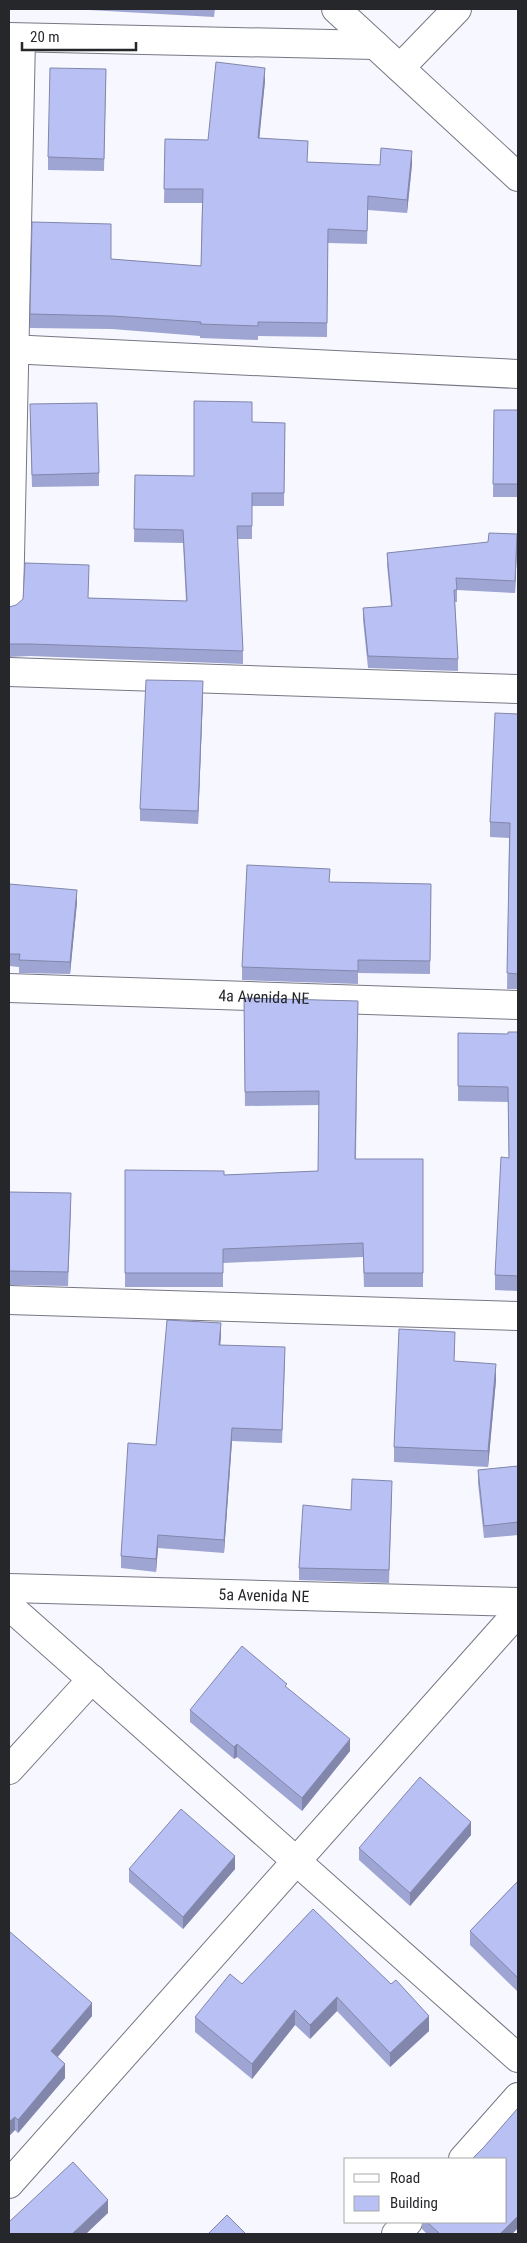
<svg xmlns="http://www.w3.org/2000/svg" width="527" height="2243" font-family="'Roboto Condensed',sans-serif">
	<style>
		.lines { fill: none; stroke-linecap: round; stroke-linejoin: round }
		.minor-casing { stroke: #767782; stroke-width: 30 }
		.minor { stroke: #fff; stroke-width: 28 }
		.wall { fill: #9fa5d2 }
		.shaded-wall { fill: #8286ab }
		.building { fill: #b9c0f4; stroke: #8286ab }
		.labels { text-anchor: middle; stroke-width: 4; stroke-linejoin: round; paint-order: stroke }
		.street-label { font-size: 16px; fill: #26272b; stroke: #fff }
	</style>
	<rect width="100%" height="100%" fill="#f6f7ff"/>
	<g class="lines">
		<defs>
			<g id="minor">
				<polyline points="336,9 518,177"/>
				<polyline points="9,37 375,45"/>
				<polyline points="400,68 457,9"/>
				<polyline points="9,349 518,374"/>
				<polyline points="9,604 21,38"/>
				<polyline points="9,672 518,689"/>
				<path id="s1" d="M9,988L518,1005"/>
				<polyline points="9,1300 518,1316"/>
				<path id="s2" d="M9,1588L518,1602"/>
				<polyline points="9,1606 518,2058"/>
				<polyline points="9,1770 92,1679"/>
				<polyline points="463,2159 518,2097"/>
				<polyline points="9,2184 518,1612"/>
				<polyline points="396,2234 408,2222"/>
			</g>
		</defs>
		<use href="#minor" class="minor-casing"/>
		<use href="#minor" class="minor"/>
	</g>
	<g class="wall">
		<polygon points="71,9 215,9 214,17"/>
		<polygon points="106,69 104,171 48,170 48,157"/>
		<polygon points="265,81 259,138 308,162 380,165 412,164 407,213 368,210 367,244 328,243 327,337 258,336 258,340 200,338 200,336 112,329 30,328 30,314 111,259 201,266 202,203 164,203 165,139 208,140"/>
		<polygon points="494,410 518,410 518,497 493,497"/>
		<polygon points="30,417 99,473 99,486 32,487"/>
		<polygon points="252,422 285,423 284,506 252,506 252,539 237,539 243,651 243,664 30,656 9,657 9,607 89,598 186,601 183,543 134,542 135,475 194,476"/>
		<polygon points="517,546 515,593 457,590 457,602 455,602 458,659 458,671 368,668 363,620 363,608 391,606 387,565 387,553"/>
		<polygon points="203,694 198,824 140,821 140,809"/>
		<polygon points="518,714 518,989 507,989 509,838 490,837 490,822"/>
		<polygon points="330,882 431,884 430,974 358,973 358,984 242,980 242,967"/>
		<polygon points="9,884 77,902 70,974 19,973 19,967 9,966"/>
		<polygon points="244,998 358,1001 356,1159 423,1159 423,1287 364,1287 363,1257 223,1263 223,1287 125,1287 125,1170 224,1175 318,1171 319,1105 245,1106"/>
		<polygon points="518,1032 518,1291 495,1290 495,1275 509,1158 508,1102 458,1101 458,1033 508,1034"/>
		<polygon points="9,1192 71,1208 68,1286 9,1285"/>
		<polygon points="221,1336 220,1345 285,1360 282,1443 232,1441 224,1553 158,1548 156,1572 121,1568 121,1556 156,1445"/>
		<polygon points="455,1347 454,1361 496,1380 488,1467 394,1462 394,1447"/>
		<polygon points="518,1466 518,1535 484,1538 478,1483 478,1470"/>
		<polygon points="392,1494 389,1583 299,1580 299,1568 351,1510"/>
		<polygon points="287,1688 350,1751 302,1811 237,1757 234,1759 190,1722 190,1710"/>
		<polygon points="471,1835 410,1906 359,1860 359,1848"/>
		<polygon points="129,1869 235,1869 183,1929 129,1882"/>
		<polygon points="518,1881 518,1992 470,1945 470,1931"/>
		<polygon points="313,1909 429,2031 390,2067 337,2011 310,2039 295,2025 252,2079 195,2032 195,2017 242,1984"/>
		<polygon points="9,1931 92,2016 57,2057 65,2078 18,2133 15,2130 9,2136"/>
		<polygon points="518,2108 518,2228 512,2234 427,2234 422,2229 422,2222 506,2222 484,2147"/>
	</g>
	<g class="shaded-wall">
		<polygon points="265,68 265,81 258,152 258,138"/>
		<polygon points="412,151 412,164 407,213 407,200"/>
		<polygon points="517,534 517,546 515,593 515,581"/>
		<polygon points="203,681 203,694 198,824 198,811"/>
		<polygon points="77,890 77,902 70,974 70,962"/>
		<polygon points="221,1323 221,1336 219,1358 219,1345"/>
		<polygon points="496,1364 496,1380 488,1467 488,1451"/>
		<polygon points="232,1428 232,1441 224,1553 224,1540"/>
		<polygon points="158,1535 158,1548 156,1572 156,1559"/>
		<polygon points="350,1739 350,1751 302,1811 302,1798"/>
		<polygon points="237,1744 237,1757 234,1759 234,1747"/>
		<polygon points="471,1822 471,1835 410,1906 410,1893"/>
		<polygon points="235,1856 235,1869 183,1929 183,1917"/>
		<polygon points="337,1997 337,2011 310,2039 310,2025"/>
		<polygon points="92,2003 92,2016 51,2065 51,2051"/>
		<polygon points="295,2010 295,2025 252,2079 252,2064"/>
		<polygon points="429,2016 429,2031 390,2067 390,2053"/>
		<polygon points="65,2064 65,2078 18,2133 18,2120"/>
		<polygon points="15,2117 15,2130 9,2136 9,2122"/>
		<polygon points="108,2200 108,2213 86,2234 72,2234"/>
		<polygon points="518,2216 518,2228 512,2234 500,2234"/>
	</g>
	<g class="building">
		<polygon points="216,62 265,68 258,138 308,141 307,162 380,165 381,148 412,151 407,200 368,196 367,231 328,229 327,323 258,322 258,326 200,324 201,322 112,316 30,314 32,222 111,224 111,259 201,266 203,189 164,189 165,139 208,140"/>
		<polygon points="50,68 106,69 104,159 48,157"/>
		<polygon points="194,401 252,402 252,422 285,423 284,493 252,493 252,526 237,526 243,651 30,644 9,644 9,607 16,605 23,599 25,563 89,565 88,598 187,601 183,530 134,529 135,475 194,476"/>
		<polygon points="97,403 99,473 32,475 30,404"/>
		<polygon points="494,410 518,410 518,484 493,484"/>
		<polygon points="489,533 517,534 515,581 456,578 457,590 454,590 458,659 368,656 363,608 392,606 387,553 488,542"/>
		<polygon points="146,680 203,681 198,811 140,809"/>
		<polygon points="495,713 518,714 518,974 507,973 510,823 490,822"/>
		<polygon points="247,865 330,869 329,882 431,884 430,961 358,960 358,971 242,967"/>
		<polygon points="9,884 77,890 70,962 19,960 20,954 9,954"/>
		<polygon points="244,998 358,1001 355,1159 423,1159 423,1273 364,1273 363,1243 223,1249 223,1273 125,1273 125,1170 224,1171 224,1175 318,1171 319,1091 245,1092"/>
		<polygon points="508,1032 518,1032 518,1276 495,1275 501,1157 509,1158 508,1087 458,1086 458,1033 508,1034"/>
		<polygon points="9,1192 71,1193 68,1272 9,1271"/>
		<polygon points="167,1320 221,1323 219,1345 285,1347 282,1430 232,1428 224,1540 158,1535 156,1559 121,1556 128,1443 156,1445"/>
		<polygon points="399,1329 455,1332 454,1361 496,1364 488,1451 394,1447"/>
		<polygon points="518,1466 518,1522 484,1526 478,1470"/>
		<polygon points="352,1479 392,1481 389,1570 299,1568 303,1505 351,1510"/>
		<polygon points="242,1646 287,1684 285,1686 350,1739 302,1798 237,1744 234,1747 190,1710"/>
		<polygon points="420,1777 471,1822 410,1893 359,1848"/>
		<polygon points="181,1809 235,1856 183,1917 129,1869"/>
		<polygon points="518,1881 518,1978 470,1931"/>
		<polygon points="313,1909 391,1984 396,1980 429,2016 390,2053 337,1997 310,2025 295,2010 252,2064 195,2017 230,1974 242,1984"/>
		<polygon points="9,1931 92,2003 51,2051 65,2064 18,2120 15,2117 9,2122"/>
		<polygon points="518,2108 518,2216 500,2234 440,2234 427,2222 506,2222 506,2159 472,2159 484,2147"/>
		<polygon points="73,2162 108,2200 72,2234 9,2234 9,2222"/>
		<polygon points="227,2215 246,2234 208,2234"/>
	</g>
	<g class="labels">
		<g class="street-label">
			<text dy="6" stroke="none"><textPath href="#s1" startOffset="255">4a Avenida NE</textPath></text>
			<text dy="6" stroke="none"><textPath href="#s2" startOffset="255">5a Avenida NE</textPath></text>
		</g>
	</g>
	<rect width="527" height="2243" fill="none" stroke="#26272b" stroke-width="20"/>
	<rect x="344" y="2158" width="162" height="65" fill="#ffffff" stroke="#a8a9aa"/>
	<rect x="354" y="2174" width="25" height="8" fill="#ffffff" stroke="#a8a9aa"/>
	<text x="390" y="2183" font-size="15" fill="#26272b">Road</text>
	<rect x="354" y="2196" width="25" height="15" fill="#b9c0f4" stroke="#a8a9aa"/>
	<text x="390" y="2208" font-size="15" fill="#26272b">Building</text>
	<path d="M22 42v8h114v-8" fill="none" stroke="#26272b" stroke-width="2.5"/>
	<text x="30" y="42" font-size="15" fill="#26272b" stroke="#ffffff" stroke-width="4" paint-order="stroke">20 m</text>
</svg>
